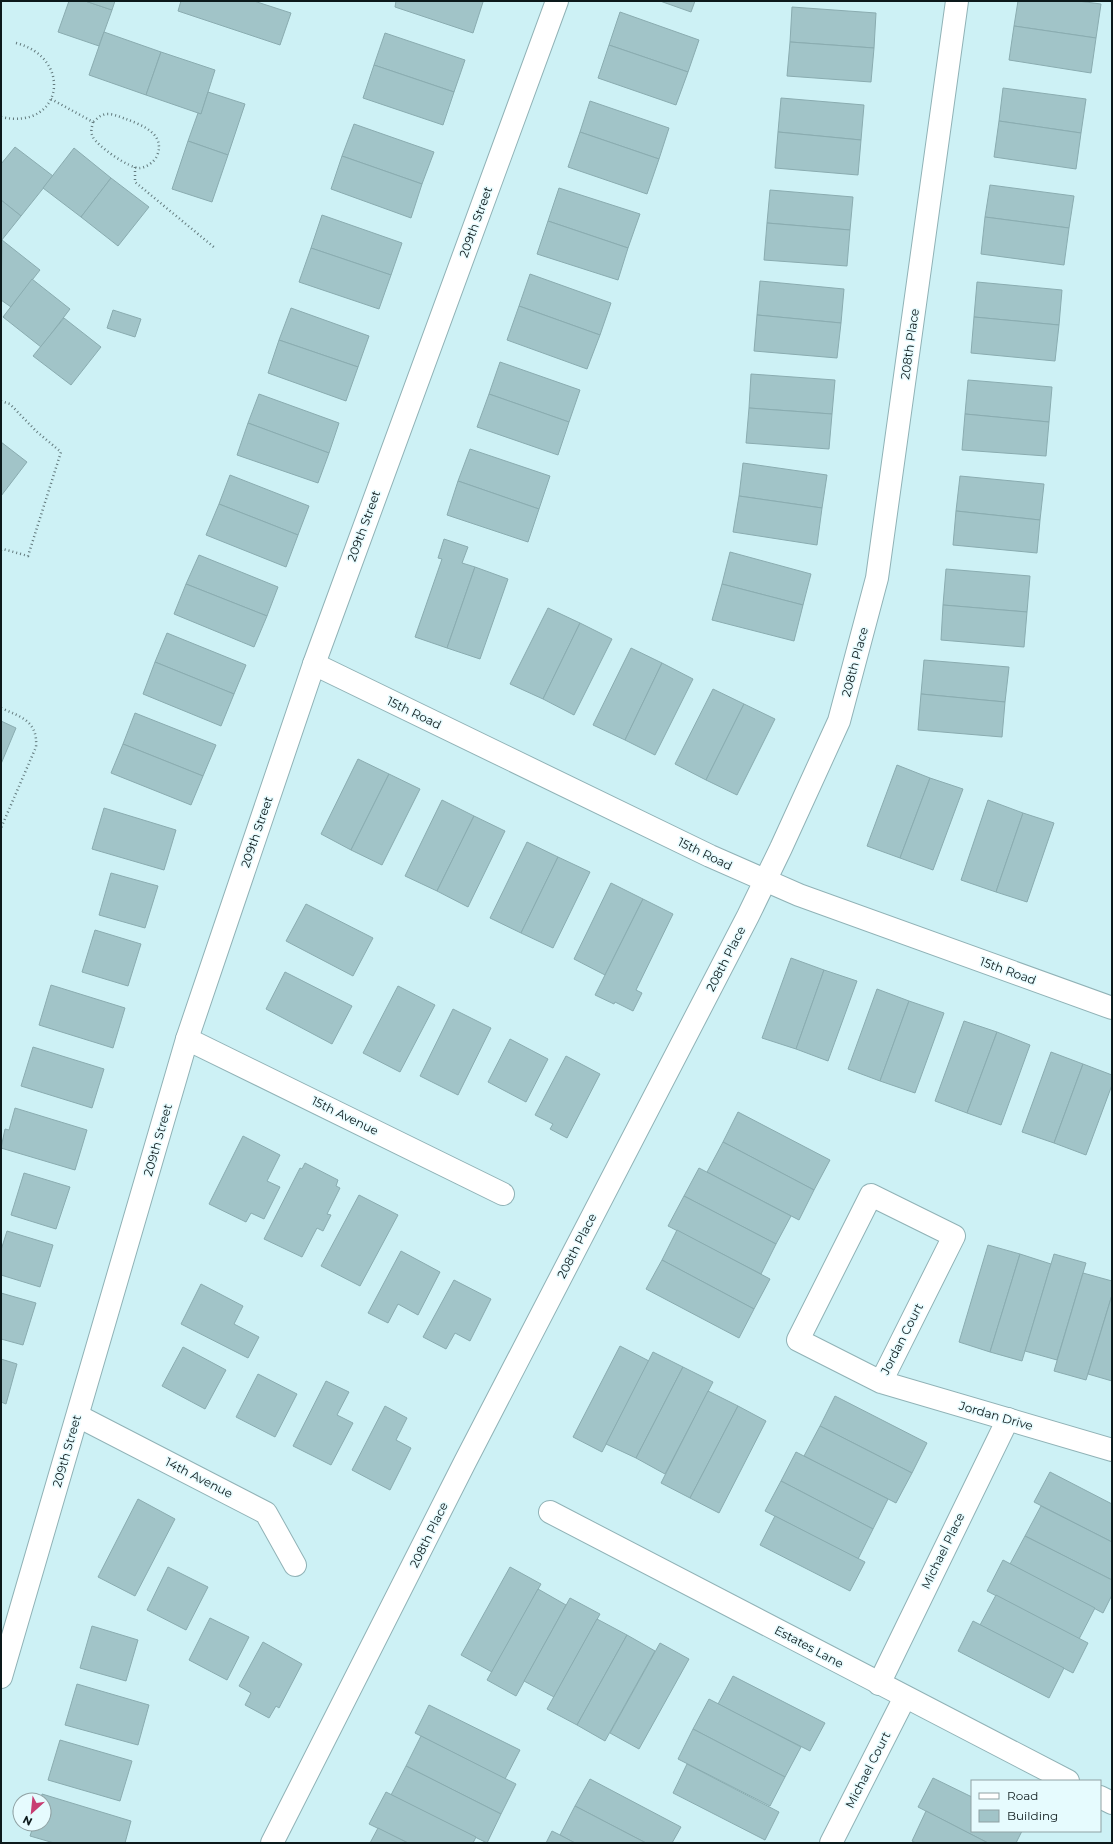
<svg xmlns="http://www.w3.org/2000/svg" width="1113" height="1844" font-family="Montserrat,sans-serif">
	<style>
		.building { fill: #a1c4c8; stroke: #8aacb0 }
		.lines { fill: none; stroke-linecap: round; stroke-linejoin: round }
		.minor-casing { stroke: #90b2b6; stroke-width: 24 }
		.path { stroke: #637b7e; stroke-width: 2.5; stroke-dasharray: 1 3; stroke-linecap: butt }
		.minor { stroke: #fff; stroke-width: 22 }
		.labels { text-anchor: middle; stroke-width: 3; stroke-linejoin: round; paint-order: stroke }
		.street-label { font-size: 12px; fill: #0c191b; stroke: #e6fbfe }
	</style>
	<rect width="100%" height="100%" fill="#cdf1f5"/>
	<g class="building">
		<polygon points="69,1 85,1 112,10 99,46 58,32"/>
		<polygon points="85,1 115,1 112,10"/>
		<polygon points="181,1 254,1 291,13 280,45 178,11"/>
		<polygon points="396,1 482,1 483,2 473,33 395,7"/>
		<polygon points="660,1 695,1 691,12"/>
		<polygon points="1018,1 1078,1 1101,4 1096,38 1014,26"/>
		<polygon points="792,7 876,13 874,48 790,42"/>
		<polygon points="620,12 699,40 688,72 609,45"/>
		<polygon points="1014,26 1096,38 1091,73 1009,60"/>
		<polygon points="104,32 161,52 146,95 89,75"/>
		<polygon points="385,33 465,60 454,92 374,65"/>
		<polygon points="790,42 874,48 871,82 787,76"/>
		<polygon points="609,45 688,72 676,105 598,78"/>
		<polygon points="161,52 215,70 201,114 146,95"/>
		<polygon points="374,65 454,92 443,125 363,98"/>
		<polygon points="1003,88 1086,99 1081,133 999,121"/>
		<polygon points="208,92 245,104 228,155 188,141 198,113 201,114"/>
		<polygon points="781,98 864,105 861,140 778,132"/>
		<polygon points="590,101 669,128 659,159 580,132"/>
		<polygon points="999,121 1081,133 1076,169 994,157"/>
		<polygon points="354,124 434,152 422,184 342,156"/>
		<polygon points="580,132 659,159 647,194 568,167"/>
		<polygon points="778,132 861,140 858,175 775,168"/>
		<polygon points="188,141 228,155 212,202 172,189"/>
		<polygon points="15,147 53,176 21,216 1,200 1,164"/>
		<polygon points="74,148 111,178 81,217 43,188"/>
		<polygon points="342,156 422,184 411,218 331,189"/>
		<polygon points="111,178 149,207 118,246 81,217"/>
		<polygon points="990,185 1074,196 1069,228 985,217"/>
		<polygon points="559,188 640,214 628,248 548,221"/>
		<polygon points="770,190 853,197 850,230 767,223"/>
		<polygon points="1,200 21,216 1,241"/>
		<polygon points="322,215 402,243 391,275 311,248"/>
		<polygon points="985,217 1069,228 1064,265 981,254"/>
		<polygon points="548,221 628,248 618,280 537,254"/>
		<polygon points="767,223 850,230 847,266 764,260"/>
		<polygon points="2,240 40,270 11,307 1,300"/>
		<polygon points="311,248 391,275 379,309 299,282"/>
		<polygon points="530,274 611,303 600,335 519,306"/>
		<polygon points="32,279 70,309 41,347 3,317"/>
		<polygon points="760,281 844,289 841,323 757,315"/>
		<polygon points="977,282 1062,290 1059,325 974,317"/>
		<polygon points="519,306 600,335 587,369 507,340"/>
		<polygon points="291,308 369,336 358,367 279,340"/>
		<polygon points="113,310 141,319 135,337 107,328"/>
		<polygon points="757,315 841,323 837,358 754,351"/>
		<polygon points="974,317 1059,325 1055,361 971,353"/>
		<polygon points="64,318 101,347 71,385 33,356"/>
		<polygon points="279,340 358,367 346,401 268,373"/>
		<polygon points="500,362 580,390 569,422 489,394"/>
		<polygon points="751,374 835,380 832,414 749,408"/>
		<polygon points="968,380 1052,387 1049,422 965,414"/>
		<polygon points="259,394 339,423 329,453 248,423"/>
		<polygon points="489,394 569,422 558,455 477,427"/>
		<polygon points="749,408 832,414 829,449 746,443"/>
		<polygon points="965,414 1049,422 1046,456 962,450"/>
		<polygon points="248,423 329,453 318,483 237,455"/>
		<polygon points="1,442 27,462 1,496"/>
		<polygon points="470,449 550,476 539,509 458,481"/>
		<polygon points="743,463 827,475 822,508 739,496"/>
		<polygon points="230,475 309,506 298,535 219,504"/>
		<polygon points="960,476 1044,484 1040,520 956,511"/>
		<polygon points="458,481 539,509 528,542 447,515"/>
		<polygon points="739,496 822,508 817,545 733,532"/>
		<polygon points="219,504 298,535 286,567 206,535"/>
		<polygon points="956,511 1040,520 1037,553 953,545"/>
		<polygon points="444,539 468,547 462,563 475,567 447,648 415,637 442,559 438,558"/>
		<polygon points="730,552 811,574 803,605 722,584"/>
		<polygon points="199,555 278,587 267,616 186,584"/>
		<polygon points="475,567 508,579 480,659 447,648"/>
		<polygon points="946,569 1030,576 1027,612 943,605"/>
		<polygon points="186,584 267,616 254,647 174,614"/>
		<polygon points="722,584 803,605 794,641 712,620"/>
		<polygon points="943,605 1027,612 1024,647 941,640"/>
		<polygon points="548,608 580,623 543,699 510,684"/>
		<polygon points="580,623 612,639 574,715 543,699"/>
		<polygon points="167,633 246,665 234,694 155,662"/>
		<polygon points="631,648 662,663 625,740 593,725"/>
		<polygon points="924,660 1009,667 1005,702 921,694"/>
		<polygon points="155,662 234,694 221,726 143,694"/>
		<polygon points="662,663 693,679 655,755 625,740"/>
		<polygon points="713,689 744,704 706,780 675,764"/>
		<polygon points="921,694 1005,702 1002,737 918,730"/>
		<polygon points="744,704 775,719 737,795 706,780"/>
		<polygon points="135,713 216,745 203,776 123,744"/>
		<polygon points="1,721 16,728 1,764"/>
		<polygon points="123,744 203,776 191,805 111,773"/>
		<polygon points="358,759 389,774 351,850 321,834"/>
		<polygon points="897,765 930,778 900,858 867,846"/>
		<polygon points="389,774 420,789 382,865 351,850"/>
		<polygon points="930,778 963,789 933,870 900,858"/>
		<polygon points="442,800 474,816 437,891 405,876"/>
		<polygon points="988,800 1023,813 996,892 961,880"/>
		<polygon points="104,808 176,830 164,870 92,849"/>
		<polygon points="1023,813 1054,823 1027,902 996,892"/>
		<polygon points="474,816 505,831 468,907 437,891"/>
		<polygon points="527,842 558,857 521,933 490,918"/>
		<polygon points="558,857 590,872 553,948 521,933"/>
		<polygon points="111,873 158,886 145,928 99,915"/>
		<polygon points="611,883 643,899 605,975 574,959"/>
		<polygon points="643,899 673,914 636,990 642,993 633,1011 615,1002 614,1004 595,995"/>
		<polygon points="306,904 373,938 353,976 286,941"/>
		<polygon points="95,930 141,944 128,986 82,972"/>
		<polygon points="791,958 824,970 796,1049 762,1038"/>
		<polygon points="824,970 857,981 828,1061 796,1049"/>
		<polygon points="285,972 352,1006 332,1044 266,1009"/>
		<polygon points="51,985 125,1008 113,1048 39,1025"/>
		<polygon points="398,986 435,1005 400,1072 363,1053"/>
		<polygon points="877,989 909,1001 880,1081 848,1069"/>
		<polygon points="909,1001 944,1013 915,1093 880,1081"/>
		<polygon points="453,1009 491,1028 458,1095 420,1076"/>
		<polygon points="964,1021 997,1032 967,1113 935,1101"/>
		<polygon points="997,1032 1030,1045 1001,1125 967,1113"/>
		<polygon points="510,1039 548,1059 526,1102 488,1082"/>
		<polygon points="33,1047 104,1069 92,1108 21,1086"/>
		<polygon points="1051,1052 1083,1064 1054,1143 1022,1132"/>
		<polygon points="566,1056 600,1074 567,1138 550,1129 553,1124 535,1115"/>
		<polygon points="1083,1064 1112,1075 1112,1085 1086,1155 1054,1143"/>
		<polygon points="15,1108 87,1130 75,1170 1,1148 5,1129 9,1130"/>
		<polygon points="738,1112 830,1160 814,1190 723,1142"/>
		<polygon points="243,1136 280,1155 267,1181 280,1187 264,1219 251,1213 246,1222 209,1204"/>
		<polygon points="723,1142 814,1190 799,1220 707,1172"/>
		<polygon points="305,1163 338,1180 336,1186 340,1188 327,1214 331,1215 323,1231 317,1228 302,1257 264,1239 300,1168 302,1169"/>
		<polygon points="699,1168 791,1216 776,1244 684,1196"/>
		<polygon points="24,1173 70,1187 56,1229 11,1215"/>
		<polygon points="359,1195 398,1215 360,1286 321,1266"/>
		<polygon points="684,1196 776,1244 761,1274 668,1226"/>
		<polygon points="677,1230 770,1279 754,1309 662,1260"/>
		<polygon points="7,1231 53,1245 40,1287 1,1275 1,1250"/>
		<polygon points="988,1245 1020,1254 990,1352 959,1342"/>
		<polygon points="401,1251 440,1272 418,1315 398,1304 388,1323 368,1313"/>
		<polygon points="1020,1254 1051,1264 1022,1361 990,1352"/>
		<polygon points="1054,1254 1086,1263 1057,1360 1025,1351"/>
		<polygon points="662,1260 754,1309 739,1338 646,1289"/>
		<polygon points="1083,1273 1112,1281 1112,1295 1086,1380 1054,1371"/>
		<polygon points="454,1280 491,1299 470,1341 455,1333 446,1349 423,1337"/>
		<polygon points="201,1284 243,1306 234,1324 259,1337 248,1358 181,1324"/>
		<polygon points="1,1293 36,1303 23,1345 1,1339"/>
		<polygon points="1112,1295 1112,1381 1088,1374"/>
		<polygon points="620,1346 649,1361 602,1452 573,1437"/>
		<polygon points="183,1347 226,1370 205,1409 162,1386"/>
		<polygon points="653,1352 683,1367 636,1458 606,1444"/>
		<polygon points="1,1359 17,1364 6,1404 1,1402"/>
		<polygon points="683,1367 713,1382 665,1474 636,1458"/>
		<polygon points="258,1374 297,1394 275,1437 236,1417"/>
		<polygon points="326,1381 349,1392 337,1415 353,1423 331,1465 293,1446"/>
		<polygon points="708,1391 738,1406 690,1498 661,1483"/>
		<polygon points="835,1396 927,1443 912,1473 820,1426"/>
		<polygon points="385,1406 407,1418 396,1440 411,1448 390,1490 352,1470"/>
		<polygon points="738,1406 766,1421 719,1513 690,1498"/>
		<polygon points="820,1426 912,1473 896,1503 804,1456"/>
		<polygon points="796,1452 888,1499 873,1529 781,1481"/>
		<polygon points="1050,1472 1112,1504 1112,1542 1034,1502"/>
		<polygon points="781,1481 873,1529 858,1559 765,1511"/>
		<polygon points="138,1499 175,1519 135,1596 98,1577"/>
		<polygon points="1041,1506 1112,1542 1112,1580 1025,1536"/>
		<polygon points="775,1516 865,1562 850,1591 760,1545"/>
		<polygon points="1025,1536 1112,1580 1112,1595 1103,1613 1010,1564"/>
		<polygon points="1003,1560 1095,1608 1079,1639 987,1591"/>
		<polygon points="168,1567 208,1587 186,1630 147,1610"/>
		<polygon points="510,1567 541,1584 492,1672 461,1655"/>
		<polygon points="538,1589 566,1605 516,1696 487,1680"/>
		<polygon points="996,1595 1088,1643 1073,1673 980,1625"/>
		<polygon points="570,1598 600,1614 554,1697 524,1681"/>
		<polygon points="210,1618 249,1637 227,1680 189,1660"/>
		<polygon points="597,1619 627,1635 577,1725 547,1709"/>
		<polygon points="973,1621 1064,1668 1049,1698 958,1651"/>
		<polygon points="92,1626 138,1640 126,1681 80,1668"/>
		<polygon points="627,1635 655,1651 605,1741 577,1725"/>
		<polygon points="263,1642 302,1664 279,1708 276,1706 269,1718 245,1705 251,1693 239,1686"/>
		<polygon points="660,1643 689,1659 639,1749 610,1733"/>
		<polygon points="733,1676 825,1723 810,1751 718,1704"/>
		<polygon points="77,1684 149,1705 138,1745 65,1725"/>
		<polygon points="709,1699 801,1747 785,1777 693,1729"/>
		<polygon points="429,1705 520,1750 505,1779 415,1733"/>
		<polygon points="693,1729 785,1777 770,1806 678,1759"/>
		<polygon points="421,1736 516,1784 501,1814 406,1766"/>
		<polygon points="60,1740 132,1761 120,1801 48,1780"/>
		<polygon points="687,1764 779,1812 765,1840 673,1793"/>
		<polygon points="406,1766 501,1814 487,1843 391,1795"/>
		<polygon points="933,1778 972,1797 972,1831 1022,1831 1016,1843 988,1843 918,1807"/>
		<polygon points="590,1779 681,1827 672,1843 646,1843 575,1806"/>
		<polygon points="386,1792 476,1837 473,1843 408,1843 369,1824"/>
		<polygon points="42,1794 131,1821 125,1843 54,1843 30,1836 34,1824 44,1824 44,1800 41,1800"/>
		<polygon points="575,1806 646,1843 575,1843 560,1835"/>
		<polygon points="926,1811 988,1843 916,1843 912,1841"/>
		<polygon points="378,1828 408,1843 370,1843"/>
		<polygon points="552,1831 560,1835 575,1843 546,1843"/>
	</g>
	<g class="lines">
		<defs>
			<g id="minor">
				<polyline points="314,664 710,856 799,895 1112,1008"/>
				<polyline points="187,1039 503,1194"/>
				<polyline points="881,1382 954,1236 871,1195 798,1340 881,1382 1112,1450"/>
				<polyline points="78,1416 266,1513 295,1565"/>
				<polyline points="550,1512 1068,1781"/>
				<polyline points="1,1677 187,1039 314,664 557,1"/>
				<polyline points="879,1684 1008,1419"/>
				<polyline points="1100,1797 1112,1803"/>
				<polyline points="272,1843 465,1462 748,916 781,848 839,721 877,578 957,1"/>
				<polyline points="831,1843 905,1697"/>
			</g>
		</defs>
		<use href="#minor" class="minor-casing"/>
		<g class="path">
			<path d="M51,99L93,122C92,127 90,132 93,137C97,146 130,169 140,168C147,167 154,162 157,156C166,134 142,125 126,119C120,117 110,112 103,115C99,116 96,120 93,122"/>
			<path d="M1,117C63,131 74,58 16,43"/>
			<polyline points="135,167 135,182 215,248"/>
			<polyline points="1,401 10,404 36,431 61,452 28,556 3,549 1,550"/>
			<path d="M1,708C21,717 38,721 36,747L1,828"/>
		</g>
		<use href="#minor" class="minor"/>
	</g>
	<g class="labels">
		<g class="street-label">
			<text transform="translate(476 222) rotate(-70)" y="4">209th Street</text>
			<text transform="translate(910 344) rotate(-82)" y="4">208th Place</text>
			<text transform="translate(364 526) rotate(-70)" y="4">209th Street</text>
			<text transform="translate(855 662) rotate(-75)" y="4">208th Place</text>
			<text transform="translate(414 713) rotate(26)" y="4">15th Road</text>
			<text transform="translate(257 832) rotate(-71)" y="4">209th Street</text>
			<text transform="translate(705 854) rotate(26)" y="4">15th Road</text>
			<text transform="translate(726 959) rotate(-63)" y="4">208th Place</text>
			<text transform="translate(1008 971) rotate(20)" y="4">15th Road</text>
			<text transform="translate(345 1116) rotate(26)" y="4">15th Avenue</text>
			<text transform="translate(158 1140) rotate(-74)" y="4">209th Street</text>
			<text transform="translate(577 1246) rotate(-63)" y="4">208th Place</text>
			<text transform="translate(902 1339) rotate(-63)" y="4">Jordan Court</text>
			<text transform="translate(996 1416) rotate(16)" y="4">Jordan Drive</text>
			<text transform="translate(67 1451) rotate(-74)" y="4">209th Street</text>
			<text transform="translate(199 1478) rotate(27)" y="4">14th Avenue</text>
			<text transform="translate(429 1535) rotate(-64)" y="4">208th Place</text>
			<text transform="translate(943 1551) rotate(-64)" y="4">Michael Place</text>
			<text transform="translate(809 1647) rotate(28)" y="4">Estates Lane</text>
			<text transform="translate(868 1770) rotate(-63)" y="4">Michael Court</text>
		</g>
	</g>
	<rect width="1113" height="1844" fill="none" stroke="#0c191b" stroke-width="4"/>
	<rect x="971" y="1780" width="130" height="52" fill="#e6fbfe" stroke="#8fa1a3"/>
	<rect x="979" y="1793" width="20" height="6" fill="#ffffff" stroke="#8fa1a3"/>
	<text x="1007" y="1800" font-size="12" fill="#0c191b">Road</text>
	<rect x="979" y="1810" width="20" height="12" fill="#a1c4c8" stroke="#8fa1a3"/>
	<text x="1007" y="1820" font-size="12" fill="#0c191b">Building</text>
	<g transform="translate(32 1812) rotate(207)"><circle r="19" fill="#e6fbfe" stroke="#8fa1a3"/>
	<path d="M0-3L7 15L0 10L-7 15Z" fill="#c83d72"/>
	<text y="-6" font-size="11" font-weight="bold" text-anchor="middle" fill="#0c191b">N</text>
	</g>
</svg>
